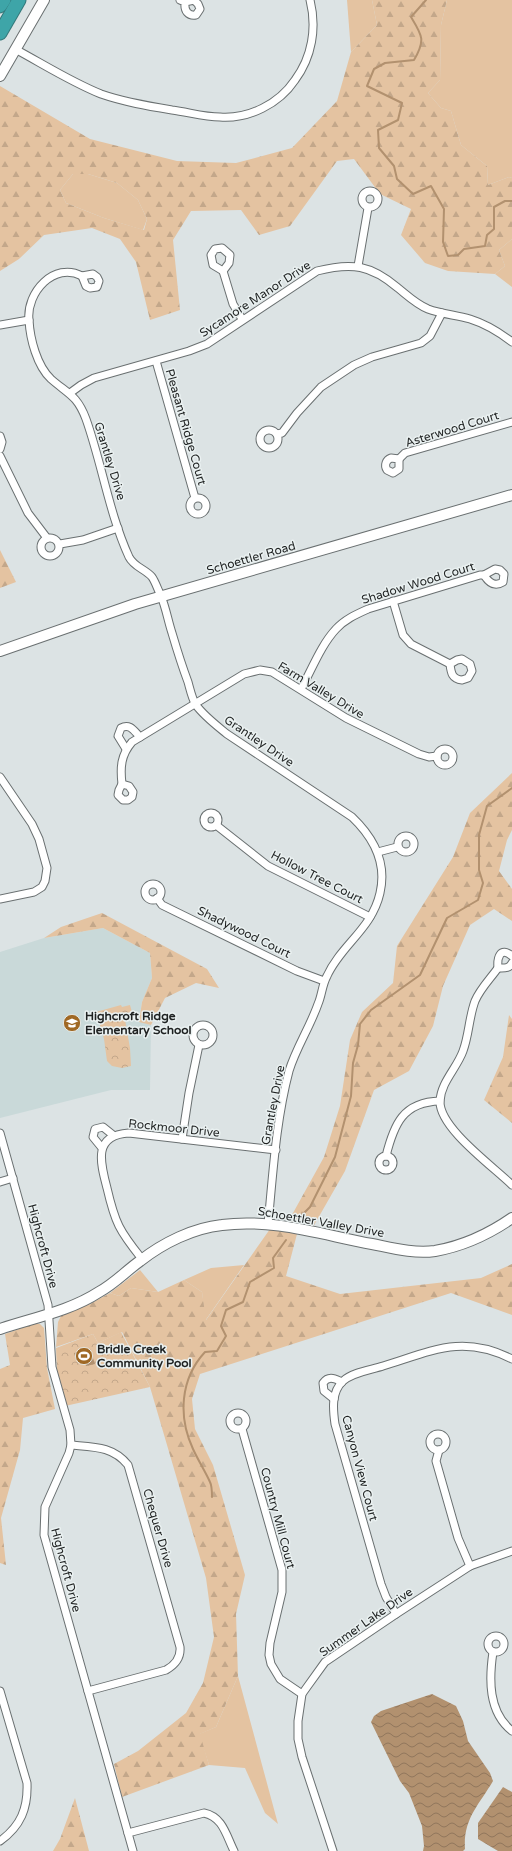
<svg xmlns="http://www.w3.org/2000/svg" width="512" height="1851" font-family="'Varela Round',sans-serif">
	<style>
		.built { fill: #c9d9d9 }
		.grass { fill: #e4c3a1 }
		.forest { fill: url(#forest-firs); fill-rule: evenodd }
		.park { fill: url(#park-crowns) }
		.water { fill: url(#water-waves) }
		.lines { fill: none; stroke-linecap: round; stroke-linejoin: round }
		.stream { stroke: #b2916f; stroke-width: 2 }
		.street-casing { stroke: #6a7071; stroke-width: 9 }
		.secondary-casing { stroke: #6a7071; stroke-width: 12 }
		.highway-casing { stroke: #337779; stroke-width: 15 }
		.street { stroke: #fff; stroke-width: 7 }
		.secondary { stroke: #fff; stroke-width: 10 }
		.highway { stroke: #3ea5a8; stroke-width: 13 }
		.labels { text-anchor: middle; stroke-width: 3; stroke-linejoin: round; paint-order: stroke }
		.street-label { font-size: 12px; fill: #1f2222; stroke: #eaf1f1 }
		.poi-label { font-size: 12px; font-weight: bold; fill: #1f2222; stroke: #eaf1f1; text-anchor: start }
	</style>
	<defs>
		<pattern id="forest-firs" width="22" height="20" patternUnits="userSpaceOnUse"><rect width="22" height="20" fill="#e4c3a1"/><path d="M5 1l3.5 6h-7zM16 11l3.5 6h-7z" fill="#c3a78a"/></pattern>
		<pattern id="park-crowns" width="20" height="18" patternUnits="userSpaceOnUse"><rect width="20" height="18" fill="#e4c3a1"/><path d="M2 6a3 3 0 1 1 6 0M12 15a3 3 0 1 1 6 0" fill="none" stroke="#c3a78a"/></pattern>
		<pattern id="water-waves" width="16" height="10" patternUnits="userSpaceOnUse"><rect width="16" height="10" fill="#b2916f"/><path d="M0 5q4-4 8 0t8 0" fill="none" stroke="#90765b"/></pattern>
	</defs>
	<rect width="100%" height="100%" fill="#dce3e4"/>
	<polygon class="built" points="103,928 150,953 152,978 142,1002 139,1021 151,1025 150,1090 111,1090 0,1118 0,952 44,938"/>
	<g class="grass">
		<polygon points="347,0 372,0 377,25 351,52"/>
		<polygon points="447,0 512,0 512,178 509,177 488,185 487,166 461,145 451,111 441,108 428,93 440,80 441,25"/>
		<polygon points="73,174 88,174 117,183 138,200 147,219 143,230 104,218 66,203 60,190"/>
		<polygon points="512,239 512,287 495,274 505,266 499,250"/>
		<polygon points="244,1265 205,1321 202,1292 184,1280 211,1268"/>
		<polygon points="140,1270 158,1292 131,1288 119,1296 110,1293"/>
		<polygon points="238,1676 278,1824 265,1813 245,1768 209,1765 199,1734 216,1727"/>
	</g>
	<g class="forest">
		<path d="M372,0H447L441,25L440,80L428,93L441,108L451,111L461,145L487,166L488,185L509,177L512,178V239L499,250L505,266L495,274L448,271L425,263L401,235L411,209L380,194L354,159L337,161L290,226L259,235L241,210L191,211L173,240L180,310L150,320L136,262L120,239L92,228L44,235L19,259L0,271V86L90,139L177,161L236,163L292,148L337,101L351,52L377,25ZM73,174H88L117,183L138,200L147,219L144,230L104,218L66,203L60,190Z"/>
		<polygon points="0,550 16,582 0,588"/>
		<polygon points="512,773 512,830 507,840 499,871 512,889 512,921 494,909 470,925 443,986 433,1026 409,1071 374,1090 345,1171 313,1227 288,1222 324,1157 340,1106 350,1040 362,1012 393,983 397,946 453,857 470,813"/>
		<polygon points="102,913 207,969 219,988 196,983 165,998 151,1025 139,1022 142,1002 152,978 150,953 103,928 44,938 61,927"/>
		<polygon points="509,1015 512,1019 512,1123 484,1100 503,1057"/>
		<polygon points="270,1229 297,1234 286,1276 340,1294 481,1278 512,1264 512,1315 451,1293 200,1374 192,1399 195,1429 213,1465 245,1575 236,1614 238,1676 216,1727 200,1734 209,1765 122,1797 114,1764 138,1751 186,1713 203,1683 214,1637 206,1578 150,1387 122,1332 98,1343 93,1334 56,1347 58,1322 62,1314 90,1304 110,1293 119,1296 131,1288 158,1292 184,1280 202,1292 206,1320"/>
		<polygon points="33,1324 40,1324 44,1328 47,1368 55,1409 23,1418 20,1450 1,1518 6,1565 0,1563 0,1369 10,1365 5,1334"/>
		<polygon points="75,1798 89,1851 53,1851 60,1839"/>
	</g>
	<g class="park">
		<polygon points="121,1005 122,1007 130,1005 132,1012 124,1014 130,1048 131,1066 122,1068 112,1066 107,1061 104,1039 96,1012"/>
		<polygon points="121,1332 150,1387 65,1406 57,1375 56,1348 93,1334 98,1343"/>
	</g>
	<g class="water">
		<polygon points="90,1349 95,1364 86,1366 84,1359 76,1360 74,1353"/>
		<path d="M432,1694L456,1706L463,1721L468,1741L490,1773L493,1781C479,1805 463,1819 465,1849L463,1851H423L424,1846L422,1826L409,1793L400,1781L371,1722L374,1716L381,1711Z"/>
		<polygon points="503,1787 512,1792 512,1851 498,1851 478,1839 478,1823"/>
	</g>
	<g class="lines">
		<g class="stream">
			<path d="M426,0L411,17C422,35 426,40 414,60L385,63L374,69L367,86L402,103L398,120L378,130L379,148L394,166L397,179L413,194L431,186L444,209L443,242L448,256L458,255L464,249L485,246L487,235L494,229V207L505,201H512"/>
			<polyline points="301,1216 310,1207 335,1157 351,1096 353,1063 358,1045 360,1024 371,1010 420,975 447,918 478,900 483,883 479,870 479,835 487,806 512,788"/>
			<path d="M212,1497C212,1492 212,1486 210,1482C205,1471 198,1460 193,1449C178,1417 180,1379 205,1352L217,1351L226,1336L221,1326L226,1310L243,1302L250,1282L274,1268L273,1258L286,1240"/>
		</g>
		<defs>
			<g id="street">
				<path d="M180,0L185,2L194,0L198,4L200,9L196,15C188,16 184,11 185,2"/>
				<path d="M15,49C43,64 71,82 101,94C124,102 148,106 172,110C188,112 204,117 220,117C249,119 279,104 295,80C312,57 317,28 310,0"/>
				<circle cx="370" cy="199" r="8"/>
				<polygon points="222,248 230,255 229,263 223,271 213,265 211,255 215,249"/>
				<polyline points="358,266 368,208"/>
				<polyline points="223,271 233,304 242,319"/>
				<polygon points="93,274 97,277 99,281 97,287 90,288 86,286 82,276"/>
				<path d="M82,276C54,261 26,293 29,320C30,339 37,366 51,379C68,394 77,395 86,419C102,464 109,513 129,557C134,567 145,569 152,577C155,581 158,590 161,596C166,608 168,621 172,633C177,650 182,666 188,682C190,689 192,699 196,705C204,716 216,725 227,734L352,817C373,837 387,863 380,893C372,929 341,945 327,976C322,985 322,995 318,1004C310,1027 296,1048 289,1071C276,1120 273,1173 268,1224"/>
				<polyline points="0,325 29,320"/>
				<polyline points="156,361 195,498"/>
				<path d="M70,393L81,385L94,378L189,351L207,344L317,271C352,262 371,265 398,288C408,296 416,304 428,309C441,314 456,315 470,319C486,324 499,332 512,342"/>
				<circle cx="269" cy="439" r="9"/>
				<polyline points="277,434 282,433 297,413 321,387 354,365 372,357 421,343 430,336 442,313"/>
				<polyline points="0,436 2,442 0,449"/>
				<polyline points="0,456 28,513 47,538"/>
				<path d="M391,458L399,459V469L393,473L387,470C384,465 386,460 391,458Z"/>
				<polyline points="399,459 405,453 512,422"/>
				<circle cx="198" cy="506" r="8"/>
				<circle cx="50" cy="547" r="9"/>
				<polyline points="60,544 83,540 118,528"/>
				<path d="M495,569L500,570L504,574L503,582C495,587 489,583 484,575Z"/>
				<polyline points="393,601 403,635 411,644 450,664"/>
				<path d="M462,659L470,664L472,671L468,678L462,680C452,679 451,673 450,664L457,660Z"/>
				<path d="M301,689C312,669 321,645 336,629C345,619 357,614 368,609L480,575H484"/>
				<path d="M126,749L118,736L121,728C130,723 134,731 140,737"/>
				<circle cx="445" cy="757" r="8"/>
				<polyline points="0,777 32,824 39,839 47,868 45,881 42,887 34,892 0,899"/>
				<path d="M122,784C120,767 121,755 132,742L244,674L260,670L272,672L346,718L419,754L429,757L437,756"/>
				<polygon points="122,784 129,786 133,792 132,797 128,800 123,800 118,795 119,790"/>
				<circle cx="211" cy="820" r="7"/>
				<polyline points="216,825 268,866 370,917"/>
				<circle cx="406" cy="844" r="8"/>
				<polyline points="378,852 397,847"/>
				<circle cx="153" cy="892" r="8"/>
				<polyline points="157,898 162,905 297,971 324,981"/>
				<path d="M512,956C500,946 497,958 498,968C504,968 509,969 512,963"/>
				<path d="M498,968C490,979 480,989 475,1001C469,1017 469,1035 463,1051C457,1068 441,1082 440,1101C439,1128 494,1167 512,1185"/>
				<circle cx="203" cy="1035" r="10"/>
				<polyline points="0,1133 48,1305 52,1367 70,1430 71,1445 69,1453 45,1507 44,1535 133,1851"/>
				<polyline points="182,1139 189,1093 199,1045"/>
				<polyline points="102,1148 93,1137 95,1129 103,1127 113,1135"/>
				<path d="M386,1156C394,1124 403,1102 440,1101"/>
				<circle cx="386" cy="1163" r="7"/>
				<polyline points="0,1182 13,1178"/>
				<path d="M142,1259C134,1249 125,1238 119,1226C113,1214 110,1201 107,1188C100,1162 93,1135 129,1133L276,1150"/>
				<path d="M334,1399L324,1391L323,1383C329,1375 335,1379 342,1382"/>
				<circle cx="238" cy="1421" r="8"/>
				<polyline points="242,1429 282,1570 282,1592 270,1643 269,1655 271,1664 280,1679 302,1694"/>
				<circle cx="438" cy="1442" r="8"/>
				<path d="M71,1445C93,1447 113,1446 128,1465L180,1647C181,1658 175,1665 166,1670L88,1691"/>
				<polyline points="439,1450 436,1461 458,1538 470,1566"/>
				<path d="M396,1614L386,1597L381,1584L335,1424C333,1410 331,1392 343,1381C353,1372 371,1370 383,1366C432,1351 462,1334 512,1359"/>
				<circle cx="496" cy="1644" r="8"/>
				<path d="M493,1652C489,1679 488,1712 512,1731"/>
				<path d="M0,1691L27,1783C28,1808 21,1826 0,1841"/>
				<path d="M128,1833L204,1813C223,1817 226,1835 234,1851"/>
				<polyline points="333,1851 302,1757 298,1739 298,1721 302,1694 307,1687 325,1662 396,1614 470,1566 512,1551"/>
			</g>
			<g id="secondary">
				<polyline points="0,76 44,0"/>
				<polyline points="0,651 135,604 512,495"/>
				<path d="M0,1329C33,1318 70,1311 99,1292C114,1284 126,1271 140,1261C163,1243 193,1228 222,1225C272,1218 323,1235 372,1244C392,1248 414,1254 435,1251C463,1246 489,1234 512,1218"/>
			</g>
			<g id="highway">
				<polyline points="0,6 4,0"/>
				<polyline points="0,33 19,0"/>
			</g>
		</defs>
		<use href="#street" class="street-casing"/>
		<use href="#secondary" class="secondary-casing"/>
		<use href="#highway" class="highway-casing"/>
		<use href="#street" class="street"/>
		<use href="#secondary" class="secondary"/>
		<use href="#highway" class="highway"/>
	</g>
	<defs>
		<symbol id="school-disc" viewBox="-11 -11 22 22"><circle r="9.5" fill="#a06925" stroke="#eaf1f1"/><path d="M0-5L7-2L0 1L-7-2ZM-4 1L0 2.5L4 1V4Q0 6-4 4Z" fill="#fff"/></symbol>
		<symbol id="stadium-disc" viewBox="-11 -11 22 22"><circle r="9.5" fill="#a06925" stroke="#eaf1f1"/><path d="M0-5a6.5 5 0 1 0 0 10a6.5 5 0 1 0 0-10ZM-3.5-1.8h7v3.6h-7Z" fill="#fff"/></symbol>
	</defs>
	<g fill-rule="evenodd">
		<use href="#school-disc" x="62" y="1013" width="20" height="20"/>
		<use href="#stadium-disc" x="74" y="1346" width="20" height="20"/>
	</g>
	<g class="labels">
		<g class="street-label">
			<text transform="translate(255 299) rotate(-33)" y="4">Sycamore Manor Drive</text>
			<text transform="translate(186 427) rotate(74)" y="4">Pleasant Ridge Court</text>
			<text transform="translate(452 429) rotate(-17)" y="4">Asterwood Court</text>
			<text transform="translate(110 461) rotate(73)" y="4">Grantley Drive</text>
			<text transform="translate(251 558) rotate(-16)" y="4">Schoettler Road</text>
			<text transform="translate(418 583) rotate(-17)" y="4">Shadow Wood Court</text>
			<text transform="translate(321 690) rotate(31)" y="4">Farm Valley Drive</text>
			<text transform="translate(259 741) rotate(34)" y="4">Grantley Drive</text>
			<text transform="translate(317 877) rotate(27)" y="4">Hollow Tree Court</text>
			<text transform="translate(244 932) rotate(26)" y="4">Shadywood Court</text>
			<text transform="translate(273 1105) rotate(-79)" y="4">Grantley Drive</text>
			<text transform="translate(174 1128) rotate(6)" y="4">Rockmoor Drive</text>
			<text transform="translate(321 1222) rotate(10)" y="4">Schoettler Valley Drive</text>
			<text transform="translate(43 1246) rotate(75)" y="4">Highcroft Drive</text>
			<text transform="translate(360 1468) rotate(75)" y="4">Canyon View Court</text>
			<text transform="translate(278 1518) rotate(75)" y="4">Country Mill Court</text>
			<text transform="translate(158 1528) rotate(74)" y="4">Chequer Drive</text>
			<text transform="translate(66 1570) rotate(75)" y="4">Highcroft Drive</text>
			<text transform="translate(366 1622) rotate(-35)" y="4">Summer Lake Drive</text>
		</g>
		<g class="poi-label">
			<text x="85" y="1020">Highcroft Ridge<tspan x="85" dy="14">Elementary School</tspan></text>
			<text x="97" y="1353">Bridle Creek<tspan x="97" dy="14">Community Pool</tspan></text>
		</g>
	</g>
</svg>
